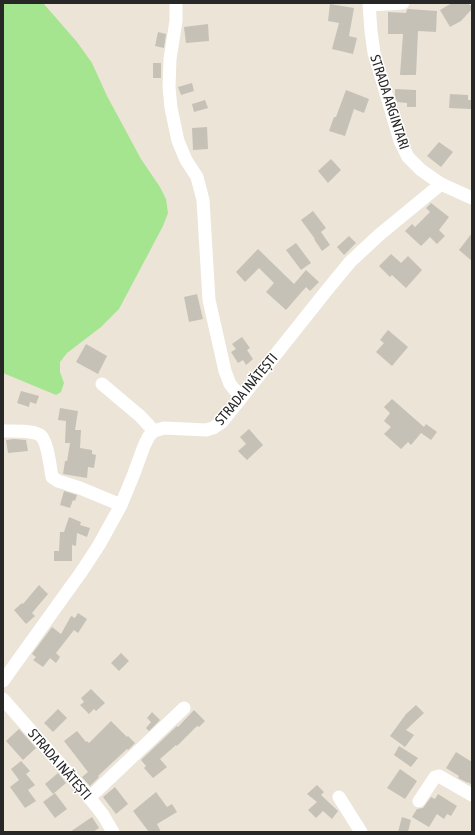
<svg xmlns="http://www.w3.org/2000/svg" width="475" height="835" font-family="'Asap Condensed',sans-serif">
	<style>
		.green { fill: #a5e590 }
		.building { fill: #c6c1b7 }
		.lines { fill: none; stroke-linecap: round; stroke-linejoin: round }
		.minor { stroke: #fff; stroke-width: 13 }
		.labels { text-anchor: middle; stroke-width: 3; stroke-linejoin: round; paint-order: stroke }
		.street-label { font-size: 14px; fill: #272727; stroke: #fff }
	</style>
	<rect width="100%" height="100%" fill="#ebe4d7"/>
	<polygon class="green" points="3,3 43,3 77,42 92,63 107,96 141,159 160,187 166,199 168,213 163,226 119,309 101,327 67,353 60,362 60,372 64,383 61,392 56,395 3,373"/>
	<g class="building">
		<polygon points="452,3 468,3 472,7 472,9 461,21 450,27 440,10"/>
		<polygon points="330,4 354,8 349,36 357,38 353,54 332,49 339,23 328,21"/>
		<polygon points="408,9 437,11 436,32 418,31 416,75 400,75 403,34 388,34 388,12 406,13 407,10"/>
		<polygon points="208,24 209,41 186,43 184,27"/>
		<polygon points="158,32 166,34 164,48 155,46"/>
		<rect x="153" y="63" width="8" height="15"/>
		<polygon points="192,83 194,91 181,95 178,87"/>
		<polygon points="395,89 416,90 416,107 407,107 407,103 397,102 395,96"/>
		<polygon points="346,90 369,99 364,113 354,109 345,136 329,131 334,117 336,117"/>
		<polygon points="450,94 468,95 468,100 472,100 471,109 449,108"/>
		<polygon points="205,100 208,108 194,112 192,104"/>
		<polygon points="207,127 208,149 193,150 192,128"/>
		<polygon points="439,142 453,152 441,167 427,156"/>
		<polygon points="331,159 341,170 328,183 318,171"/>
		<polygon points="431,203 449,217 439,230 445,236 437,244 430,237 421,246 405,231 412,224 415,227 430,212 426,208"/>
		<polygon points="313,211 326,228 321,232 330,245 322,251 314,239 315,239 301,220"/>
		<polygon points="472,233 472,261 459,250"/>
		<polygon points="349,236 356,243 344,255 337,247"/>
		<polygon points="296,243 311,263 301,270 286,250"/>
		<polygon points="258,249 294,284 306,270 319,282 310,291 306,287 286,310 266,292 274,283 259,268 245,282 236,272"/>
		<polygon points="391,254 401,263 408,256 422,270 406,288 392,275 390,277 379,266"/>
		<polygon points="197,294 203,319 189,322 184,297"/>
		<polygon points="388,330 408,347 392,366 376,352 384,343 380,340"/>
		<polygon points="242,337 250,348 247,350 253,359 246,365 243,360 238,363 231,352 236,349 232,344"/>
		<polygon points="86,344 107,356 98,374 76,362"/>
		<polygon points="21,391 39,396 36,404 30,402 29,407 17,403"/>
		<polygon points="392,399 424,427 426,424 437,432 431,440 421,433 411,445 408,442 401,449 384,434 391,427 384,421 390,413 384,407"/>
		<polygon points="60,408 78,411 75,430 81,430 80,448 92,450 92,454 96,455 94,468 88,467 87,478 63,474 65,461 67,461 70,443 65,443 66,421 58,420"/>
		<polygon points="249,429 263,445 247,460 238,451 246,444 240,437"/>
		<polygon points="14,439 26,440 28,451 8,453 6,440"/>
		<polygon points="64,491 77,495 75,501 73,500 70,508 60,505"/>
		<polygon points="69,517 81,522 80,525 90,528 87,537 77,533 76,546 72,545 72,561 54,561 54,551 59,551 60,532 64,532"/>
		<polygon points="39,585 48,594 32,613 35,616 26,624 14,610 22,603 23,604"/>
		<polygon points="78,613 87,619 78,633 74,630 56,653 60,657 56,663 50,658 43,667 33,660 36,657 32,654 52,627 61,634 71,616 75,618"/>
		<polygon points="121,653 129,661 119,671 111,663"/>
		<polygon points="91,689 105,703 96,711 94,709 89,714 80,705 84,702 81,698"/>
		<polygon points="416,705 424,713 406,730 414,735 405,747 390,736 406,714"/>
		<polygon points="58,709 67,718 53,732 44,723"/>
		<polygon points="194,710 205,721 199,727 197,726 177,746 176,745 160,759 167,767 153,778 144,768 146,766 141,760 177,726 178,727"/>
		<polygon points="152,712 160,720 149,731 146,728 151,722 147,718"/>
		<polygon points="111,721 127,737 128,736 135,743 128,750 127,749 98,776 99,777 90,786 82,777 88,772 64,741 77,731 86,742 87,741 89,743"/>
		<polygon points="19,729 36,748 23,760 6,741"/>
		<polygon points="399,746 418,758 411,767 394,755"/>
		<polygon points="456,752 472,762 472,785 468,782 468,783 458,778 459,776 446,768"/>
		<polygon points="21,761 30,771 26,774 35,785 28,790 36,801 25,808 10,787 19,780 11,769"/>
		<polygon points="400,769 417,781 405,799 387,788"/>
		<polygon points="58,773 66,783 53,794 45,784"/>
		<polygon points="317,785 324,792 321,795 338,811 332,819 323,811 316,818 308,810 317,802 307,794"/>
		<polygon points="115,787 128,804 116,814 103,797"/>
		<polygon points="156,792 167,807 172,804 177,812 157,824 161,832 149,832 133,811"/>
		<polygon points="55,793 67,809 55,818 43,802"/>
		<polygon points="438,794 457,806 451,816 447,814 444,819 437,814 429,827 412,817 417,809 423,808 431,797 435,799"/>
		<polygon points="92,817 99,828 93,832 70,832"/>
		<polygon points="402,817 411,820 408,832 398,832"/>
	</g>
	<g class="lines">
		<g class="minor">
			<polyline points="176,3 176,21 170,59 169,87 171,108 178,141 186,160 197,177 203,200 209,300 225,371 230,384 241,398"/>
			<polyline points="369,3 371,31 374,53 400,141 408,157 421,170 441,184 472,198"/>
			<polyline points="370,5 403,3"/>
			<polyline points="102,384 140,416 154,431"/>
			<path d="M3,431C13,431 31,430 40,435C48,441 50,467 52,477L58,481L80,488L121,505"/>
			<polyline points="3,681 82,571 99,545 121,505 133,476 144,446 149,436 154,431 164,428 206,430 213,428 222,422 327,290 350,262 379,235 441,184"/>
			<polyline points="3,699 85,792 103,815 113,832"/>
			<polyline points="339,797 361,832"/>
			<polyline points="89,798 184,708"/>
			<polyline points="419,801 435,777 439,776 472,795"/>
		</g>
	</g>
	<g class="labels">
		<g class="street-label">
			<text transform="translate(390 102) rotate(72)" y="5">STRADA ARGINTARI</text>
			<text transform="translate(246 389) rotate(-50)" y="5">STRADA INĂTEȘTI</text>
			<text transform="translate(60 764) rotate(49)" y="5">STRADA INĂTEȘTI</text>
		</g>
	</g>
	<rect width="475" height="835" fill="none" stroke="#272727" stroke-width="8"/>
</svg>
